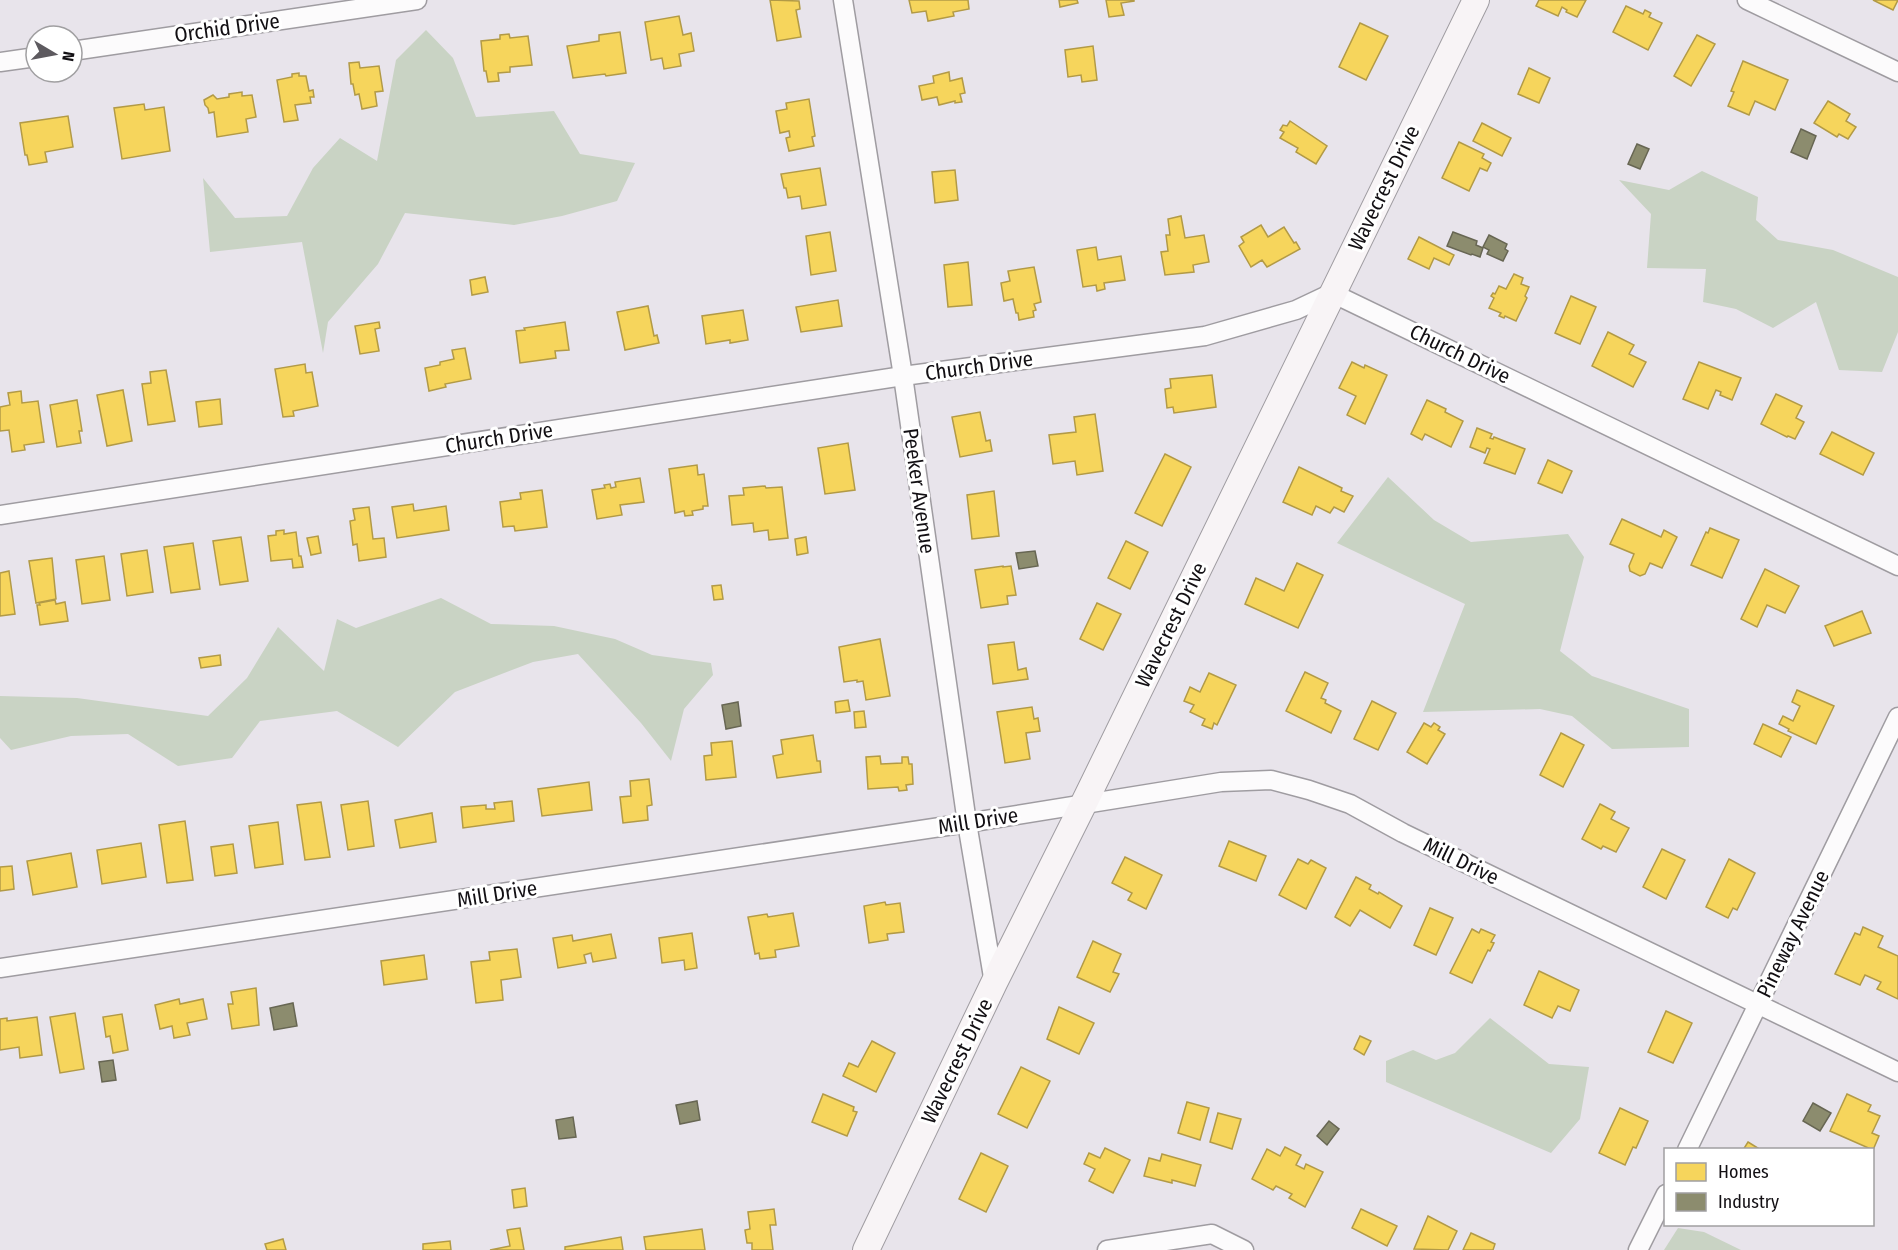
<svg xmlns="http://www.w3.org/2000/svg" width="1898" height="1250" font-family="'Fira Sans Condensed',sans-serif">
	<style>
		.green { fill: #c9d3c4 }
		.homes { fill: #f6d55c; stroke: #b29a46; stroke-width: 1.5 }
		.industry { fill: #8c8c6e; stroke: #676653; stroke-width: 1.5 }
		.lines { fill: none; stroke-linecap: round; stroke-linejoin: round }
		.street-casing { stroke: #9f9ca1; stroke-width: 21 }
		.secondary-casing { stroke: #9f9ca1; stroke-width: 28 }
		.street { stroke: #fcfbfc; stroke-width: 18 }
		.secondary { stroke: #f8f4f6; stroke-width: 26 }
		.labels { text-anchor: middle; stroke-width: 6; stroke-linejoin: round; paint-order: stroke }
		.street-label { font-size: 21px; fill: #120f13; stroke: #fff }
	</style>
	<rect width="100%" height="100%" fill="#e8e4eb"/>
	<g class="green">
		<polygon points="426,30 453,58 476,117 554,111 580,154 635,163 617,201 562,216 514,225 405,213 378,264 328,322 323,353 302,242 210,252 203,178 235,218 287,216 313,168 340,138 377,161 396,60"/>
		<polygon points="1702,171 1758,197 1756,220 1778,240 1833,250 1898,277 1898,332 1882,372 1839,370 1816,302 1773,328 1736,309 1703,302 1706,269 1647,268 1651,214 1619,180 1669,190"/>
		<polygon points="1388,477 1434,520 1471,542 1568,534 1584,557 1560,651 1592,676 1689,709 1689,747 1612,749 1572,716 1540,709 1423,712 1465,604 1337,543"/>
		<polygon points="441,598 491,624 554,626 615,639 652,655 711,663 713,675 684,709 671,761 641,723 578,654 533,662 455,692 398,747 337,711 260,721 232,758 178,766 128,734 71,736 11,750 0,738 0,696 77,698 208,716 247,678 278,627 324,671 337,619 356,628"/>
		<polygon points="1490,1018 1549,1064 1589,1067 1580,1119 1551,1153 1386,1082 1386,1061 1413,1050 1436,1060 1455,1053"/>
		<polygon points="1678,1228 1704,1232 1741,1250 1664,1250"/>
	</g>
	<g class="homes">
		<polygon points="770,0 799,1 800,9 796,10 801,37 777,41"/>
		<polygon points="909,0 968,0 969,9 953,12 954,16 928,21 926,11 912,13"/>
		<polygon points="1059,0 1077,0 1078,3 1060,7"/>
		<polygon points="1106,0 1134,0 1134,1 1121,3 1124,15 1109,17"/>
		<polygon points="1539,0 1586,0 1577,17 1566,12 1567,10 1562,7 1558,16 1536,6"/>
		<polygon points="1873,0 1898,0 1893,10"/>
		<polygon points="1626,6 1643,14 1645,10 1651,13 1649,17 1662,23 1648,50 1613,32"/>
		<polygon points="679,16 683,35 691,33 694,51 679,54 681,66 664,69 662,58 651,60 645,22"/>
		<polygon points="1360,23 1388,36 1366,80 1339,67"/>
		<polygon points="620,32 626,73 606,76 605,74 573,78 567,46 599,41 599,35"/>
		<polygon points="509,34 510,38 528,36 532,65 510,67 510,72 498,73 499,81 488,82 486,71 484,71 481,41 500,39 500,35"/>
		<polygon points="1697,35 1715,44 1691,86 1674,76"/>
		<polygon points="1093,46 1097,80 1082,82 1081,75 1068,77 1065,50"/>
		<polygon points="1743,61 1788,80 1775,110 1755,101 1749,115 1728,106 1734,92 1731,91"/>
		<polygon points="359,62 360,68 379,66 383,91 375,92 377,106 362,109 359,94 355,95 353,84 351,84 349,63"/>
		<polygon points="1529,68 1550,78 1539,103 1518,94"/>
		<polygon points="949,72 950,81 962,78 965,93 960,94 962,102 955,103 955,101 939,105 937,97 922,100 919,86 934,83 933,76"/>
		<polygon points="299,73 299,76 306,76 309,91 313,90 314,97 310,97 311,103 295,105 298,120 284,122 277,80 292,77 292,74"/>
		<polygon points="242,92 242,96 252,95 256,117 246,119 248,132 217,137 214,112 209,113 208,108 205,105 204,100 213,95 217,99 229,97 229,94"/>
		<polygon points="809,99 815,136 812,137 814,146 789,151 786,138 790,137 789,131 780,133 776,111 787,109 786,103"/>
		<polygon points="1828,101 1850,114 1846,121 1856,127 1848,139 1839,134 1837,137 1814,123"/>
		<polygon points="144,104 145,110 164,107 170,151 122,159 114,108"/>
		<polygon points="68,116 73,147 45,152 47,162 29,165 27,155 25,155 20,123"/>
		<polygon points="1290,121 1327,146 1316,164 1296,152 1298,148 1280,138 1284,132 1280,130 1283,125 1287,126"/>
		<polygon points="1482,123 1511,138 1502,156 1473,141"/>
		<polygon points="1459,142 1484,154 1482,158 1491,163 1487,171 1480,168 1469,191 1442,178"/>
		<polygon points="820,168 826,205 802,209 800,196 788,198 786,188 784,188 781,174"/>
		<polygon points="955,170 958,200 935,203 932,172"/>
		<polygon points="1181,216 1185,238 1204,235 1209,262 1193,265 1194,272 1165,275 1161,252 1168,251 1166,235 1170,235 1168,219"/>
		<polygon points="1261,225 1268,237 1284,227 1294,243 1296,242 1300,249 1267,267 1262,260 1251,267 1239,246 1244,242 1241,237"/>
		<polygon points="830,232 836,271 811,275 806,236"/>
		<polygon points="1419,237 1454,255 1449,265 1434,258 1429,269 1408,259"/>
		<polygon points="1096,247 1098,260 1121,256 1125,280 1104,283 1105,289 1097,291 1096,285 1083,287 1077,250"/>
		<polygon points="968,262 972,305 948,307 944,265"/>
		<polygon points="1034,267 1041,302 1034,304 1036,310 1033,311 1034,317 1019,320 1018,313 1016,313 1013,299 1004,301 1001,283 1010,281 1008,271"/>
		<polygon points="1514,274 1523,278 1521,284 1529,287 1525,296 1527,298 1516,321 1505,316 1504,318 1499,316 1501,313 1489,308 1494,298 1491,296 1493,293 1495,294 1499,286 1506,289"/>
		<polygon points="485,277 488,292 472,295 470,280"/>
		<polygon points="1571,296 1596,307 1580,344 1555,333"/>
		<polygon points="838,300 842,326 801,332 796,307"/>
		<polygon points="648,306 654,336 657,335 659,343 625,350 617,312"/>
		<polygon points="743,310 748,340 730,343 730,340 706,344 702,316"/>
		<polygon points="379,322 380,328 375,329 379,351 360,354 355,326"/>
		<polygon points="565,322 569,350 555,351 556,358 520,363 516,331 525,330 524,328"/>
		<polygon points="1608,332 1634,345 1629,354 1646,362 1633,387 1592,366"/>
		<polygon points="465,348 471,379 445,384 446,387 429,391 425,368 440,365 440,362 454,359 452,350"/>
		<polygon points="1352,362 1364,368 1365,365 1387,375 1365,424 1347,415 1356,396 1339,388"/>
		<polygon points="1699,362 1741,378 1732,400 1720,395 1721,392 1716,390 1708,409 1683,399"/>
		<polygon points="305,364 306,373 312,372 318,406 293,411 294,416 283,417 275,369"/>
		<polygon points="166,370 175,421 148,425 142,384 151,383 150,372"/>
		<polygon points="1212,375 1216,407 1174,413 1173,407 1167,408 1165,389 1171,388 1170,379"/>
		<polygon points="123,390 132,441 107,446 97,395"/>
		<polygon points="21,391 22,403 38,401 44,442 24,445 25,450 12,452 9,430 0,431 0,407 10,405 8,393"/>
		<polygon points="1776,394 1802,406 1796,418 1804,422 1795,439 1788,436 1787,437 1761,424"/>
		<polygon points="220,399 222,424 199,427 196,402"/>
		<polygon points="77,400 82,431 79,431 81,443 57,447 50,405"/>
		<polygon points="1427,400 1446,409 1445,412 1463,421 1451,447 1425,434 1422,440 1411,434"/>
		<polygon points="980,412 986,441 990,440 992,451 960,457 952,417"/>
		<polygon points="1095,414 1103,471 1077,475 1075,461 1053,464 1049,435 1076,432 1074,417"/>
		<polygon points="1477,428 1492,434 1490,438 1493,439 1494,437 1525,449 1515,474 1484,463 1490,449 1487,448 1485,453 1470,447"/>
		<polygon points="1832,432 1874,453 1863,475 1820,454"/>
		<polygon points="848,443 855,490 825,494 818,448"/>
		<polygon points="1165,454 1191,467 1162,526 1135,513"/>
		<polygon points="1548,460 1572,471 1562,493 1538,483"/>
		<polygon points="697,465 698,475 704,474 708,506 703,506 703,509 692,511 693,515 685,516 684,511 675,513 669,469"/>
		<polygon points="1299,467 1342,488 1341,491 1353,496 1344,512 1334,507 1330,513 1316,506 1312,515 1283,502"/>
		<polygon points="640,478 644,502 620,505 622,515 597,519 592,490 605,488 604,485 610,484 611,488 616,487 615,482"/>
		<polygon points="765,486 766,488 782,487 788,538 769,540 768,530 754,532 753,523 732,525 729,496 744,495 743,488"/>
		<polygon points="542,490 547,527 515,531 514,526 503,527 500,502 521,499 520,493"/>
		<polygon points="994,491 999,536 972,539 967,495"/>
		<polygon points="413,504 414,511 446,506 449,530 397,538 392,507"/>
		<polygon points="369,507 373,539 384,538 386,557 359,561 357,544 353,545 350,521 355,520 353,509"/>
		<polygon points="1622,519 1661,537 1664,530 1677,537 1662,568 1650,563 1645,574 1640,576 1630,571 1629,566 1634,554 1610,544"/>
		<polygon points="1710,528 1739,540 1722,578 1691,565 1706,532 1708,533"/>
		<polygon points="284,530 284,534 296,532 299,556 301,556 303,567 293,568 292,559 271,561 268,536 276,535 276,531"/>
		<polygon points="318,536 321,553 311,555 307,538"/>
		<polygon points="241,537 248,581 220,585 213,541"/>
		<polygon points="806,537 808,553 797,555 795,539"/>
		<polygon points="1126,541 1148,552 1130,589 1108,578"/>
		<polygon points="193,543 200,589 171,593 164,547"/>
		<polygon points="147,550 153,592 127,596 121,554"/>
		<polygon points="104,556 110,600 82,604 76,560"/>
		<polygon points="52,558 56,599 36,603 29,561"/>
		<polygon points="1297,563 1323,575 1298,628 1245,604 1256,578 1284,591"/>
		<polygon points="1003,566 1003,567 1011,566 1016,595 1007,596 1008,604 981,608 975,570"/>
		<polygon points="1765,569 1799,586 1785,613 1767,605 1757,627 1741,619"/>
		<polygon points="9,571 15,614 0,616 0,573"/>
		<polygon points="721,585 723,599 714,600 712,586"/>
		<polygon points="55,600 56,604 65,602 68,621 40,625 37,605 40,605 39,603"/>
		<polygon points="1097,603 1121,614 1103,650 1080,639"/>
		<polygon points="1862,611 1871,633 1834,646 1825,626"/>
		<polygon points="880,639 890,696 866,700 863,681 857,682 857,680 844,682 839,647"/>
		<polygon points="1014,642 1018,670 1026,668 1028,679 993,684 988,645"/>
		<polygon points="220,655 221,665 201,668 199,658"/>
		<polygon points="1305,672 1328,683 1321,698 1326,700 1325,703 1341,711 1331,733 1286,711"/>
		<polygon points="1209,673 1236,685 1217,725 1214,723 1212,729 1202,725 1205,719 1190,712 1194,705 1184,701 1190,687 1200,692"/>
		<polygon points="1797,690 1834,706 1816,744 1788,731 1789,729 1779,724 1783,716 1793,721 1800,706 1792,702"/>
		<polygon points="848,700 850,711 836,713 835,702"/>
		<polygon points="1372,701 1396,713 1378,750 1354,739"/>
		<polygon points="1032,707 1034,719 1038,718 1040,731 1026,733 1030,759 1005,763 997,712"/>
		<polygon points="864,711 866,727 855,728 854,712"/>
		<polygon points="1424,723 1431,727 1434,723 1440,727 1438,730 1445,734 1427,764 1407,752"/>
		<polygon points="1763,724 1791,737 1781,757 1754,744"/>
		<polygon points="1561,733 1584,745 1563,787 1540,775"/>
		<polygon points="813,735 817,761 820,761 821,772 777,778 773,756 783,754 781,740"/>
		<polygon points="732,741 736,777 706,780 704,756 712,755 711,743"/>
		<polygon points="880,756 881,764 902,763 902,757 908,757 909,764 912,764 913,784 906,785 907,790 899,791 898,787 868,789 866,757"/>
		<polygon points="649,779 652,805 647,806 648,820 623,823 620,797 631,796 630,781"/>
		<polygon points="589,782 592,810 542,816 538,789"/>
		<polygon points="368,801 374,846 348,850 341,805"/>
		<polygon points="512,801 514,821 463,828 461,807 486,805 486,809 495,809 494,803"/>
		<polygon points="321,802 330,857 305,860 297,805"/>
		<polygon points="1600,804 1615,812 1611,819 1629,828 1616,852 1603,846 1601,849 1582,839"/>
		<polygon points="432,813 436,842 400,848 395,820"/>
		<polygon points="185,821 193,880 167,883 159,825"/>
		<polygon points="278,822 283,864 255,868 249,826"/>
		<polygon points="1229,841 1266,856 1256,881 1219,866"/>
		<polygon points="141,843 146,877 102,884 97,850"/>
		<polygon points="233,844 237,873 215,876 211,847"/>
		<polygon points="1662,849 1685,860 1666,899 1643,887"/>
		<polygon points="71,853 77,887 33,895 27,861"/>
		<polygon points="1125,857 1162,875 1146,909 1128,900 1132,893 1112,883"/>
		<polygon points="1298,859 1308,864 1311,860 1326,868 1306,909 1279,895"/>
		<polygon points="1729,859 1755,873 1737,910 1733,908 1728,918 1706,907"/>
		<polygon points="12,866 14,889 0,891 0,867"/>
		<polygon points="1356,877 1371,885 1369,889 1378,894 1379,892 1402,906 1390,928 1360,910 1350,926 1335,917"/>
		<polygon points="885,902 886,905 900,903 904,932 887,934 888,940 869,943 864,906"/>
		<polygon points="1430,908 1453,918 1436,955 1414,945"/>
		<polygon points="793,913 799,946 775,950 776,957 760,959 759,953 755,954 748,917 767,914 768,917"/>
		<polygon points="1863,927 1883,936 1878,947 1898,956 1898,999 1877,989 1881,982 1865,975 1860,985 1835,974 1855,933 1860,935"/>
		<polygon points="1472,929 1479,933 1481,929 1495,935 1491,942 1494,943 1490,951 1488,950 1472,983 1450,973"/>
		<polygon points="692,933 697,968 685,970 684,960 662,963 659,938"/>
		<polygon points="611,934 616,958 593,962 591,953 584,955 586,963 558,968 553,938 572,935 573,941"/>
		<polygon points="1093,941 1121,954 1113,972 1119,974 1110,992 1077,977"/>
		<polygon points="517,949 521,977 501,980 503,1000 476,1003 471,962 490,960 489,952"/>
		<polygon points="424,955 427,979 384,985 381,961"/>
		<polygon points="1539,971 1579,990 1570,1011 1558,1006 1552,1018 1524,1005"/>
		<polygon points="256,988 259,1025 232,1029 228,1004 233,1004 231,992"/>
		<polygon points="179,999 180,1004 203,999 207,1019 187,1023 190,1035 174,1038 172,1026 160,1029 155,1005"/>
		<polygon points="1059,1007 1094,1023 1079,1054 1047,1039"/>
		<polygon points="1666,1011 1692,1023 1673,1063 1648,1052"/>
		<polygon points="75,1013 84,1069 60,1073 50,1017"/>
		<polygon points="122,1014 128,1050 113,1053 110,1036 106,1037 103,1017"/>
		<polygon points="37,1017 42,1055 20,1058 19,1047 0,1050 0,1019 7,1018 7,1021"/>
		<polygon points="1360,1036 1371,1041 1364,1055 1354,1049"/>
		<polygon points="872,1041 895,1053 876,1092 843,1076 849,1063 858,1067"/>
		<polygon points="1021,1067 1050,1081 1027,1128 998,1114"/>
		<polygon points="823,1094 854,1107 853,1111 857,1112 847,1136 812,1122"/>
		<polygon points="1847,1094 1871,1105 1868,1111 1880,1116 1872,1133 1879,1136 1873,1150 1830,1131"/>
		<polygon points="1187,1102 1209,1108 1200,1140 1178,1133"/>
		<polygon points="1620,1108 1648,1121 1636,1148 1633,1147 1625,1165 1599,1153"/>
		<polygon points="1218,1113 1241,1119 1232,1149 1210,1142"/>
		<polygon points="1748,1142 1761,1150 1743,1150"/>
		<polygon points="1285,1147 1301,1155 1296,1165 1304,1169 1306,1164 1323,1172 1305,1207 1289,1198 1292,1194 1276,1186 1273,1190 1252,1179 1267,1149 1280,1156"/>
		<polygon points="1105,1148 1130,1160 1113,1193 1089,1181 1095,1169 1084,1164 1089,1153 1100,1158"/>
		<polygon points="981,1153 1008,1166 986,1212 959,1199"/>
		<polygon points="1162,1154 1201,1165 1195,1186 1172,1180 1172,1183 1144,1176 1149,1158 1160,1161"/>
		<polygon points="525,1188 527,1206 514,1208 512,1190"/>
		<polygon points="774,1209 776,1225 770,1225 773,1250 752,1250 752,1243 747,1243 745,1230 750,1229 748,1212"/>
		<polygon points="1361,1209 1397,1226 1387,1246 1352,1228"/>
		<polygon points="1428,1216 1457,1231 1448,1250 1414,1249"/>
		<polygon points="520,1228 524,1250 490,1250 510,1246 507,1230"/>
		<polygon points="702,1229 705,1250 646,1250 644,1237"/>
		<polygon points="1471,1233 1495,1244 1493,1250 1463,1250"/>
		<polygon points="621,1237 623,1250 565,1250 565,1247"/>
		<polygon points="283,1239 286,1250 267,1250 265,1244"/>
		<polygon points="450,1241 451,1250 423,1250 423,1244"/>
	</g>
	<g class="industry">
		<polygon points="1801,129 1816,136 1807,159 1791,152"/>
		<polygon points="1637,144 1649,149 1640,169 1628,164"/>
		<polygon points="1453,232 1477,241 1476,245 1483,248 1480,257 1472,254 1471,255 1447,246"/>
		<polygon points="1489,235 1507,244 1505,249 1508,251 1503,261 1487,254 1489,250 1483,247"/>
		<polygon points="1035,551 1038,566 1019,569 1016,553"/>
		<polygon points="738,702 741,726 726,729 722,705"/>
		<polygon points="293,1003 297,1026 274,1030 270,1008"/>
		<polygon points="113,1060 116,1080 102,1082 99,1062"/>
		<polygon points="697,1101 700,1120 680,1124 676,1105"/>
		<polygon points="1813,1103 1831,1113 1820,1131 1803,1121"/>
		<polygon points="573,1117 576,1137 559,1139 556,1120"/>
		<polygon points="1329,1121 1339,1129 1327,1145 1317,1136"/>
	</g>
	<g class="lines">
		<defs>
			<g id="street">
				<polyline points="843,0 903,376 967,823 994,983"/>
				<polyline points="1747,0 1898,72"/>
				<polyline points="72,51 417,0"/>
				<polyline points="0,62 36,57"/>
				<polyline points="0,515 903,376 1205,336 1296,310 1332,293 1898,566"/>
				<polyline points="0,968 967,823 1221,782 1271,780 1309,790 1350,804 1403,833 1898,1072"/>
				<polyline points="1687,1150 1898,717"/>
				<polyline points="1107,1250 1212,1234 1244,1250"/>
				<polyline points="1638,1250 1666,1194"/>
			</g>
			<polyline id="secondary" points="866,1250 994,983 1084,803 1476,0"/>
		</defs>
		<use href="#street" class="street-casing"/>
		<use href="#secondary" class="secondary-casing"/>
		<use href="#street" class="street"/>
		<use href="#secondary" class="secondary"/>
	</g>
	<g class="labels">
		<g class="street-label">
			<text transform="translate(227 28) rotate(-8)" y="7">Orchid Drive</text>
			<text transform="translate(1384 188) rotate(-64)" y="7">Wavecrest Drive</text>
			<text transform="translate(1460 354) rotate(26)" y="7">Church Drive</text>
			<text transform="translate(979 366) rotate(-8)" y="7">Church Drive</text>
			<text transform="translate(499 438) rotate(-9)" y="7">Church Drive</text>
			<text transform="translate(919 491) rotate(82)" y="7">Peeker Avenue</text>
			<text transform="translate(1171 625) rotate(-64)" y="7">Wavecrest Drive</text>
			<text transform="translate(978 821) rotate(-9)" y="7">Mill Drive</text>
			<text transform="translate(1461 861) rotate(26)" y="7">Mill Drive</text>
			<text transform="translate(497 894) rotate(-9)" y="7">Mill Drive</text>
			<text transform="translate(1793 934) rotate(-64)" y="7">Pineway Avenue</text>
			<text transform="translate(957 1061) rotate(-64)" y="7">Wavecrest Drive</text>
		</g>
	</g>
	<rect x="1664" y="1148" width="210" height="78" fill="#ffffff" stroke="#a09fa1" stroke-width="1.5"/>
	<rect x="1676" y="1163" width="30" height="18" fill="#f6d55c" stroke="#a09fa1" stroke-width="1.5"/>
	<text x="1718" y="1178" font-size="18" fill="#120f13">Homes</text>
	<rect x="1676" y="1193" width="30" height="18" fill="#8c8c6e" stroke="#a09fa1" stroke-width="1.5"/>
	<text x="1718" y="1208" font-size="18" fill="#120f13">Industry</text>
	<g transform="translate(54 54) rotate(100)"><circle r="28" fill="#ffffff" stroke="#a09fa1" stroke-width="1.5"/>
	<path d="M0-4.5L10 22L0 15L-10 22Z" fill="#5d5a5f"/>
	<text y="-9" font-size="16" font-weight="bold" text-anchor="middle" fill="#120f13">N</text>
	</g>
</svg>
